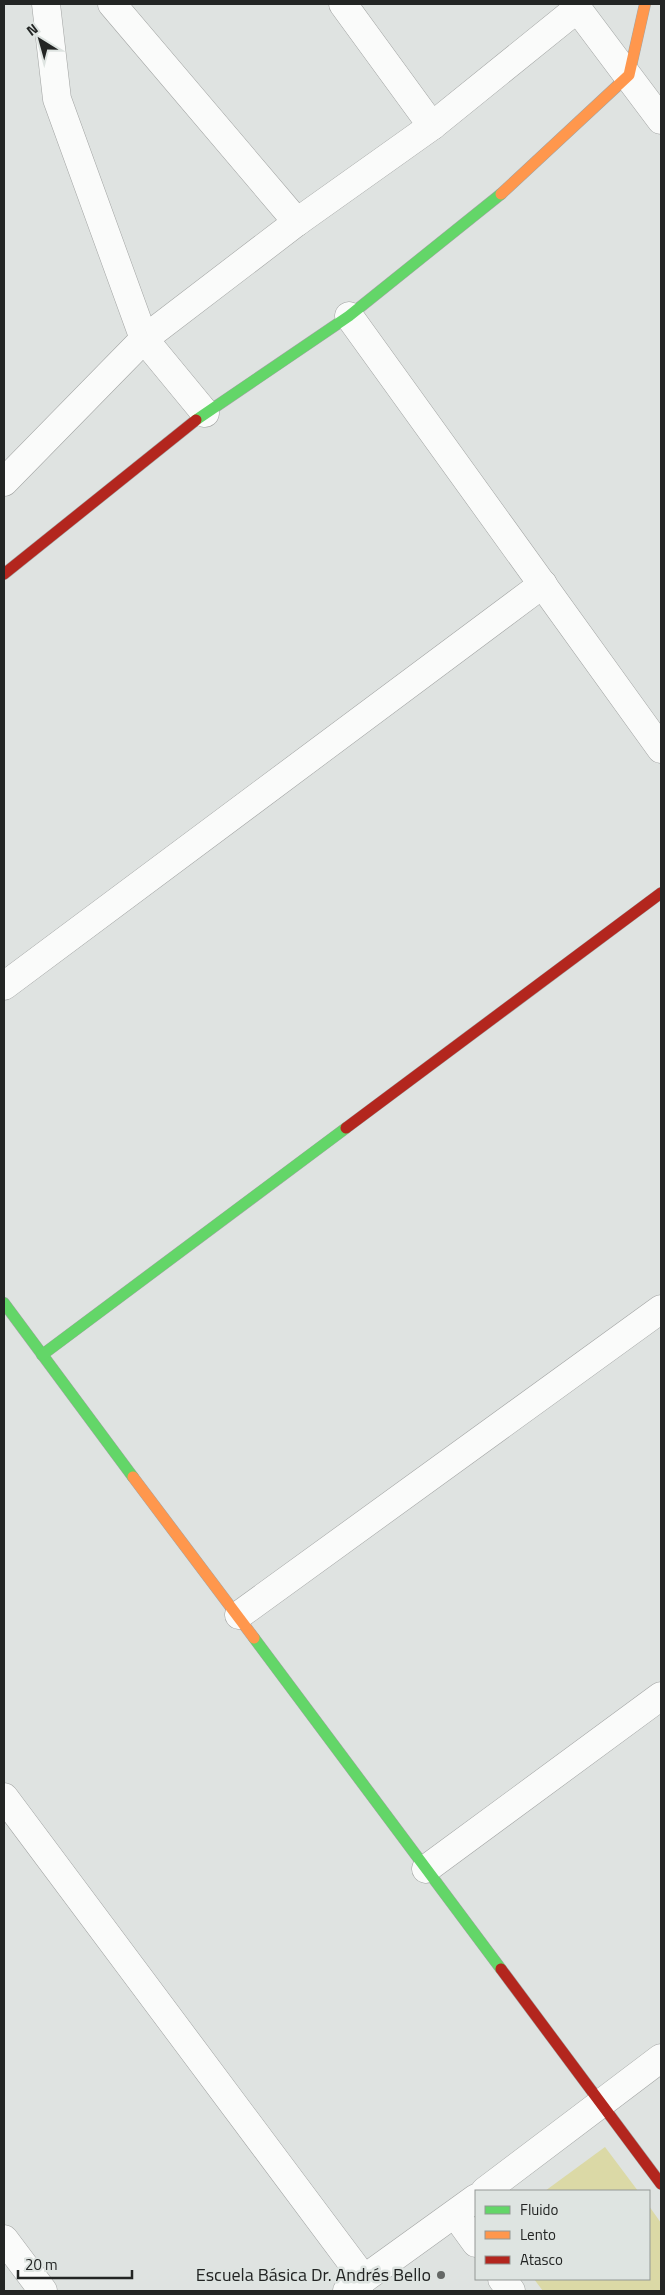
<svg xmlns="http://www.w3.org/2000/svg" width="665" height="2295" font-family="'Titillium Web',sans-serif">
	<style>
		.green { fill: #dbd9a6 }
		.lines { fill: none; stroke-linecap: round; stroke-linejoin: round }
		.street-casing { stroke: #a2a4a3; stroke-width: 29 }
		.fast-casing { stroke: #a2a4a3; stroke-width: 12 }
		.slow-casing { stroke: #a2a4a3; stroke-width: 12 }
		.jam-casing { stroke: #a2a4a3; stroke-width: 12 }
		.street { stroke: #fafbfa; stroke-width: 28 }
		.fast { stroke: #63d668; stroke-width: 11 }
		.slow { stroke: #ff974d; stroke-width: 11 }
		.jam { stroke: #b3261e; stroke-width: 11 }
		.poi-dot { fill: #656866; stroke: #dee4e1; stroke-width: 2 }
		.labels { text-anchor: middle; stroke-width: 5; stroke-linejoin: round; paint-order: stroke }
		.poi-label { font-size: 18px; fill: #232524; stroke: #dee4e1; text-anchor: end }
	</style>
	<rect width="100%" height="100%" fill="#dfe3e1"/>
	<g class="green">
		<polygon points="605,2147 638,2191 545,2191"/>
		<polygon points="649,2206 661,2223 661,2291 543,2291 534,2279 649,2279"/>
	</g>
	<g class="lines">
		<defs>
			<g id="street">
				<polyline points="46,4 57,99 144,339 205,413"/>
				<polyline points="112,4 297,222"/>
				<polyline points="343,4 432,126"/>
				<polyline points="574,4 661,120"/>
				<polyline points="349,316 661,749"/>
				<polyline points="4,482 144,339 297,222 432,126 578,8"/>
				<polyline points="4,986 543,584"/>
				<polyline points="239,1615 661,1309"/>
				<polyline points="4,1797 364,2279"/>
				<polyline points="426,1869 661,1696"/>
				<polyline points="485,2191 661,2058"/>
				<polyline points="455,2214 476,2243"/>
				<polyline points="4,2239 43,2291"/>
				<polyline points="502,2279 511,2291"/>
				<polyline points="347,2291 476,2198"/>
			</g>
			<g id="fast">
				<polyline points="196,420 349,316 501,194"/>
				<polyline points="4,1303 133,1477"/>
				<polyline points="42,1355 346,1128"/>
				<polyline points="254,1638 501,1969"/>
			</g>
			<g id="slow">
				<polyline points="501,194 629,75 645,4"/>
				<polyline points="133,1477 254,1638"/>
			</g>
			<g id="jam">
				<polyline points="4,574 196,420"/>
				<polyline points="346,1128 661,893"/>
				<polyline points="501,1969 661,2184"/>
			</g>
		</defs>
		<use href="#street" class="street-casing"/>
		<use href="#fast" class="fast-casing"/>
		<use href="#slow" class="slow-casing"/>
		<use href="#jam" class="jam-casing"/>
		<use href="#street" class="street"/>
		<use href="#fast" class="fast"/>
		<use href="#slow" class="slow"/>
		<use href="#jam" class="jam"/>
	</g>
	<circle class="poi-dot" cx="441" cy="2275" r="5"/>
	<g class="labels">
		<g class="poi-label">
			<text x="431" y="2281">Escuela Básica Dr. Andrés Bello</text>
		</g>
	</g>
	<rect width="665" height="2295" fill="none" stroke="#232524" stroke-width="10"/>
	<rect x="475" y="2190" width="175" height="90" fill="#dee4e1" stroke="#939895"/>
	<rect x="485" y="2206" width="25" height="8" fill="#63d668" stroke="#939895"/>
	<text x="520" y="2215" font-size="15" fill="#232524">Fluido</text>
	<rect x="485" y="2231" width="25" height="8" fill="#ff974d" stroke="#939895"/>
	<text x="520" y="2240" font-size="15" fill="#232524">Lento</text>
	<rect x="485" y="2256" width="25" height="8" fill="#b3261e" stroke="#939895"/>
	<text x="520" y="2265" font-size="15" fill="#232524">Atasco</text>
	<g transform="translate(40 40) rotate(323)" stroke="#dee4e1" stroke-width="4" paint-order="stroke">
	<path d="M0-4L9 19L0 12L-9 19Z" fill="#232524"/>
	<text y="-8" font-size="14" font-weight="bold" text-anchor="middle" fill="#232524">N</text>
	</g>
	<path d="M18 2270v8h114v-8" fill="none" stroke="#232524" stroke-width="2.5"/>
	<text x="25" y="2270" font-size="15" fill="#232524" stroke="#dee4e1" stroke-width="4" paint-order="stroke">20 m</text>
</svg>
